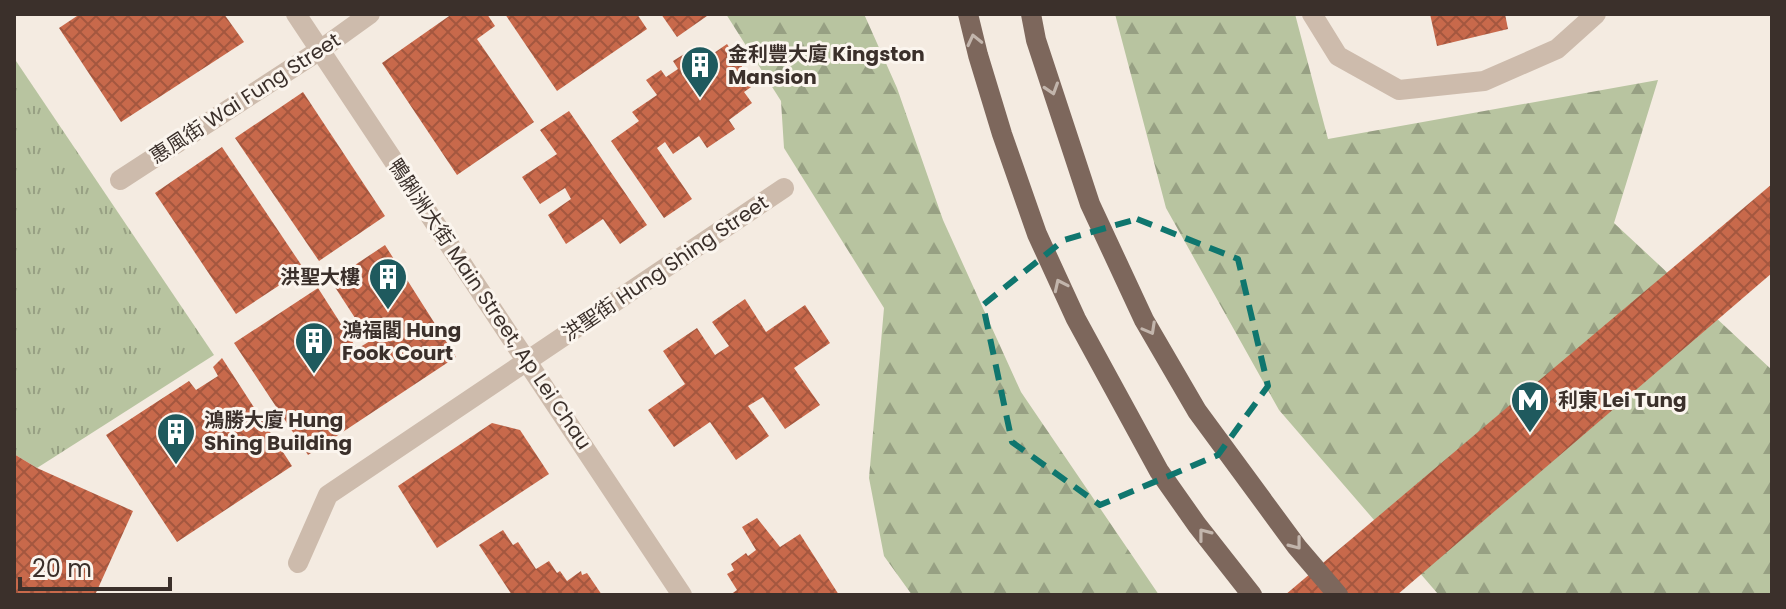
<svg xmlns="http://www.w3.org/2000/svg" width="1786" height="609" font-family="Poppins,'Noto Sans TC',sans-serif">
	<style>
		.forest { fill: url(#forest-firs) }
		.park { fill: url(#park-tufts) }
		.building { fill: url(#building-cross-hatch) }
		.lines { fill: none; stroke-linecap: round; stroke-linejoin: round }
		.minor { stroke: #cdbbac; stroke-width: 20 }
		.major { stroke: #7d675c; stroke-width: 20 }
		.oneway { stroke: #c2b5ac }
		.marked { fill: none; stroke: #0f766e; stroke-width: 6; stroke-dasharray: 16 10; stroke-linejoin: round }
		.labels { text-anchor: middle; stroke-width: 6; stroke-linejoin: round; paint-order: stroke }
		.poi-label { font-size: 20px; font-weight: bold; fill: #3b302b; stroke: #fbf5ee; text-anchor: start }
		.street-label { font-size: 20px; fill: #3b302b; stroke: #fbf5ee }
	</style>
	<defs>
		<pattern id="forest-firs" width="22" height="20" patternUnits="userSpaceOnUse" patternTransform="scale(2)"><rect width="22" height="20" fill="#b8c4a0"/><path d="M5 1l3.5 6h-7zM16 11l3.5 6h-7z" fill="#97a083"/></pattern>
		<pattern id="park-tufts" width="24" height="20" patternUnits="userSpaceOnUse" patternTransform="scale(2)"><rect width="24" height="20" fill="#b8c4a0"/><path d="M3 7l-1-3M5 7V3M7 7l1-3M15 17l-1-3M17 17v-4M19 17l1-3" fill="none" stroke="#97a083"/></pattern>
		<pattern id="building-cross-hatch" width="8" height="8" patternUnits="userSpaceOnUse" patternTransform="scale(2)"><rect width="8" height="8" fill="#c8694b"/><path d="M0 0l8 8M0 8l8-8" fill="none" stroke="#a4573f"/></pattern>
	</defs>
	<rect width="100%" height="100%" fill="#f4ebe1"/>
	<g class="forest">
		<polygon points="726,14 864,14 897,88 943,220 1021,392 1159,595 912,595 884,556 869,478 884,308 784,148 781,101"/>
		<polygon points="1115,14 1295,14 1328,139 1658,80 1614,223 1772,370 1772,595 1438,594 1279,410 1166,208"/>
	</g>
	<polygon class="park" points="14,58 214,355 37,468 14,454"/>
	<g class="building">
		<polygon points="80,14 224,14 244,42 121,122 59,28"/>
		<polygon points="452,14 487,14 495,26 477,39 534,122 457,175 382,63"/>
		<polygon points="505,14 637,14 647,29 557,91"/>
		<polygon points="661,14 706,14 707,16 677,37"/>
		<polygon points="1430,14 1505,14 1508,29 1437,46"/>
		<polygon points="727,44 754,85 744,92 752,103 729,120 735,129 707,148 699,136 673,154 665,142 657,148 692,199 664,218 611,141 639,121 632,112 657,95 646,80 661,70 666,77 678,69 673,61 689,51 698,64"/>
		<polygon points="303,92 385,216 319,261 235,138"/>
		<polygon points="569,111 647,225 620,244 603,219 566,244 548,215 571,199 565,188 540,204 522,177 557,154 540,130"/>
		<polygon points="222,147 304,269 236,314 155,193"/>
		<polygon points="1772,184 1772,273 1397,595 1285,595"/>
		<polygon points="385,245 456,357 308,455 234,343 318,288 357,349 370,341 331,281"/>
		<polygon points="745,299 766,332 805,305 830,343 794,368 820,405 785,429 763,397 748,406 769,436 736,460 710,422 674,447 648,410 685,384 663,351 697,328 715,355 729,346 712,322"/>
		<polygon points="222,358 292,466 177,542 106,435 189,381 196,390 218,376 213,367"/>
		<polygon points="492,423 520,430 549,474 437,548 398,486"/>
		<polygon points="14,454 37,468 133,511 95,595 14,595"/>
		<polygon points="757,518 780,547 800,534 839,595 730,595 737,590 727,574 734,570 731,564 746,553 748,556 756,550 742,527"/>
		<polygon points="503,530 513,545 518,542 536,569 549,561 557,573 560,571 567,581 581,571 582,575 587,573 602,595 512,595 479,545"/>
	</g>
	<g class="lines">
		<g class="minor">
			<polyline points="296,14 682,595"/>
			<polyline points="1312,14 1338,56 1399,90 1484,81 1557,49 1596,14"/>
			<polyline points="120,180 320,50 370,14"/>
			<polyline points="298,563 328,495 784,188"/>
		</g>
		<g class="major">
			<polyline points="968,14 978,55 1002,134 1037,234 1076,319 1159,471 1197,525 1252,595"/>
			<polyline points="1031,14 1036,40 1090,204 1144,320 1197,411 1297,547 1338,595"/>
		</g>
	</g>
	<defs><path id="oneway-chevron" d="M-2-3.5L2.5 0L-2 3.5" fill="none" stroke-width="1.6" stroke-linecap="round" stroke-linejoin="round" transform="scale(2)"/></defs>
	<g class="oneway">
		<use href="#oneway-chevron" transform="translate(974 40) rotate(-103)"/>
		<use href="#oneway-chevron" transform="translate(1052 89) rotate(72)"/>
		<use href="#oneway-chevron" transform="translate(1060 285) rotate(-115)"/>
		<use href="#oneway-chevron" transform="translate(1150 329) rotate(61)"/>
		<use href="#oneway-chevron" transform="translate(1204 534) rotate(-128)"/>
		<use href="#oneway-chevron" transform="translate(1296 544) rotate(52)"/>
	</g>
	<path class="marked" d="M1137,219L1238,259L1268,386L1218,455L1100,505L1012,442L983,305L1064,240Z"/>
	<defs>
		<symbol id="building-pin" viewBox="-11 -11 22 30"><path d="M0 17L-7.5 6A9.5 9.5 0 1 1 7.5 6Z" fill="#1f5a5e" stroke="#fbf5ee"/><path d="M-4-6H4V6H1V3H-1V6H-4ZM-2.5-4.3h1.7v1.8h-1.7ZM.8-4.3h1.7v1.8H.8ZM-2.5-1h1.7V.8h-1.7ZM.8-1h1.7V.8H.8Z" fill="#fff"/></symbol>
		<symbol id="metro-pin" viewBox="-11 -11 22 30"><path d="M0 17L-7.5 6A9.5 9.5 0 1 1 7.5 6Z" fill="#1f5a5e" stroke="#fbf5ee"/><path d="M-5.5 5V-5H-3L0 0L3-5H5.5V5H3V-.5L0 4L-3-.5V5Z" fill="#fff"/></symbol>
	</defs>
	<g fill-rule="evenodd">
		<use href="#building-pin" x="678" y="43" width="44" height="60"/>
		<use href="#building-pin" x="366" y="255" width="44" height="60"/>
		<use href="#building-pin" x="292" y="319" width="44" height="60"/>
		<use href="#metro-pin" x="1508" y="378" width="44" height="60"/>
		<use href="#building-pin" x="154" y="410" width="44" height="60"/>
	</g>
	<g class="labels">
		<g class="poi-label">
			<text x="728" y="61">金利豐大廈 Kingston<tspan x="728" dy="23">Mansion</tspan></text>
			<text x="360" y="284" text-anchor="end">洪聖大樓</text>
			<text x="342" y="337">鴻福閣 Hung<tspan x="342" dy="23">Fook Court</tspan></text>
			<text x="1558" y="407">利東 Lei Tung</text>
			<text x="204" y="427">鴻勝大廈 Hung<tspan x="204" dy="23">Shing Building</tspan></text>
		</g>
		<g class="street-label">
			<text transform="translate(245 98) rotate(-33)" y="7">惠風街 Wai Fung Street</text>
			<text transform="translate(665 268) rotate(-34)" y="7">洪聖街 Hung Shing Street</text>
			<text transform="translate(490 304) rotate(56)" y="7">鴨脷洲大街 Main Street, Ap Lei Chau</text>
		</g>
	</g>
	<rect width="1786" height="609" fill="none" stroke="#3b302b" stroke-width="32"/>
	<path d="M20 577v12h150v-12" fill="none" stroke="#3b302b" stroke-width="4"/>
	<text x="32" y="577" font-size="24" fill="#3b302b" stroke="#fbf5ee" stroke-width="6" paint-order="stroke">20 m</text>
</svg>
